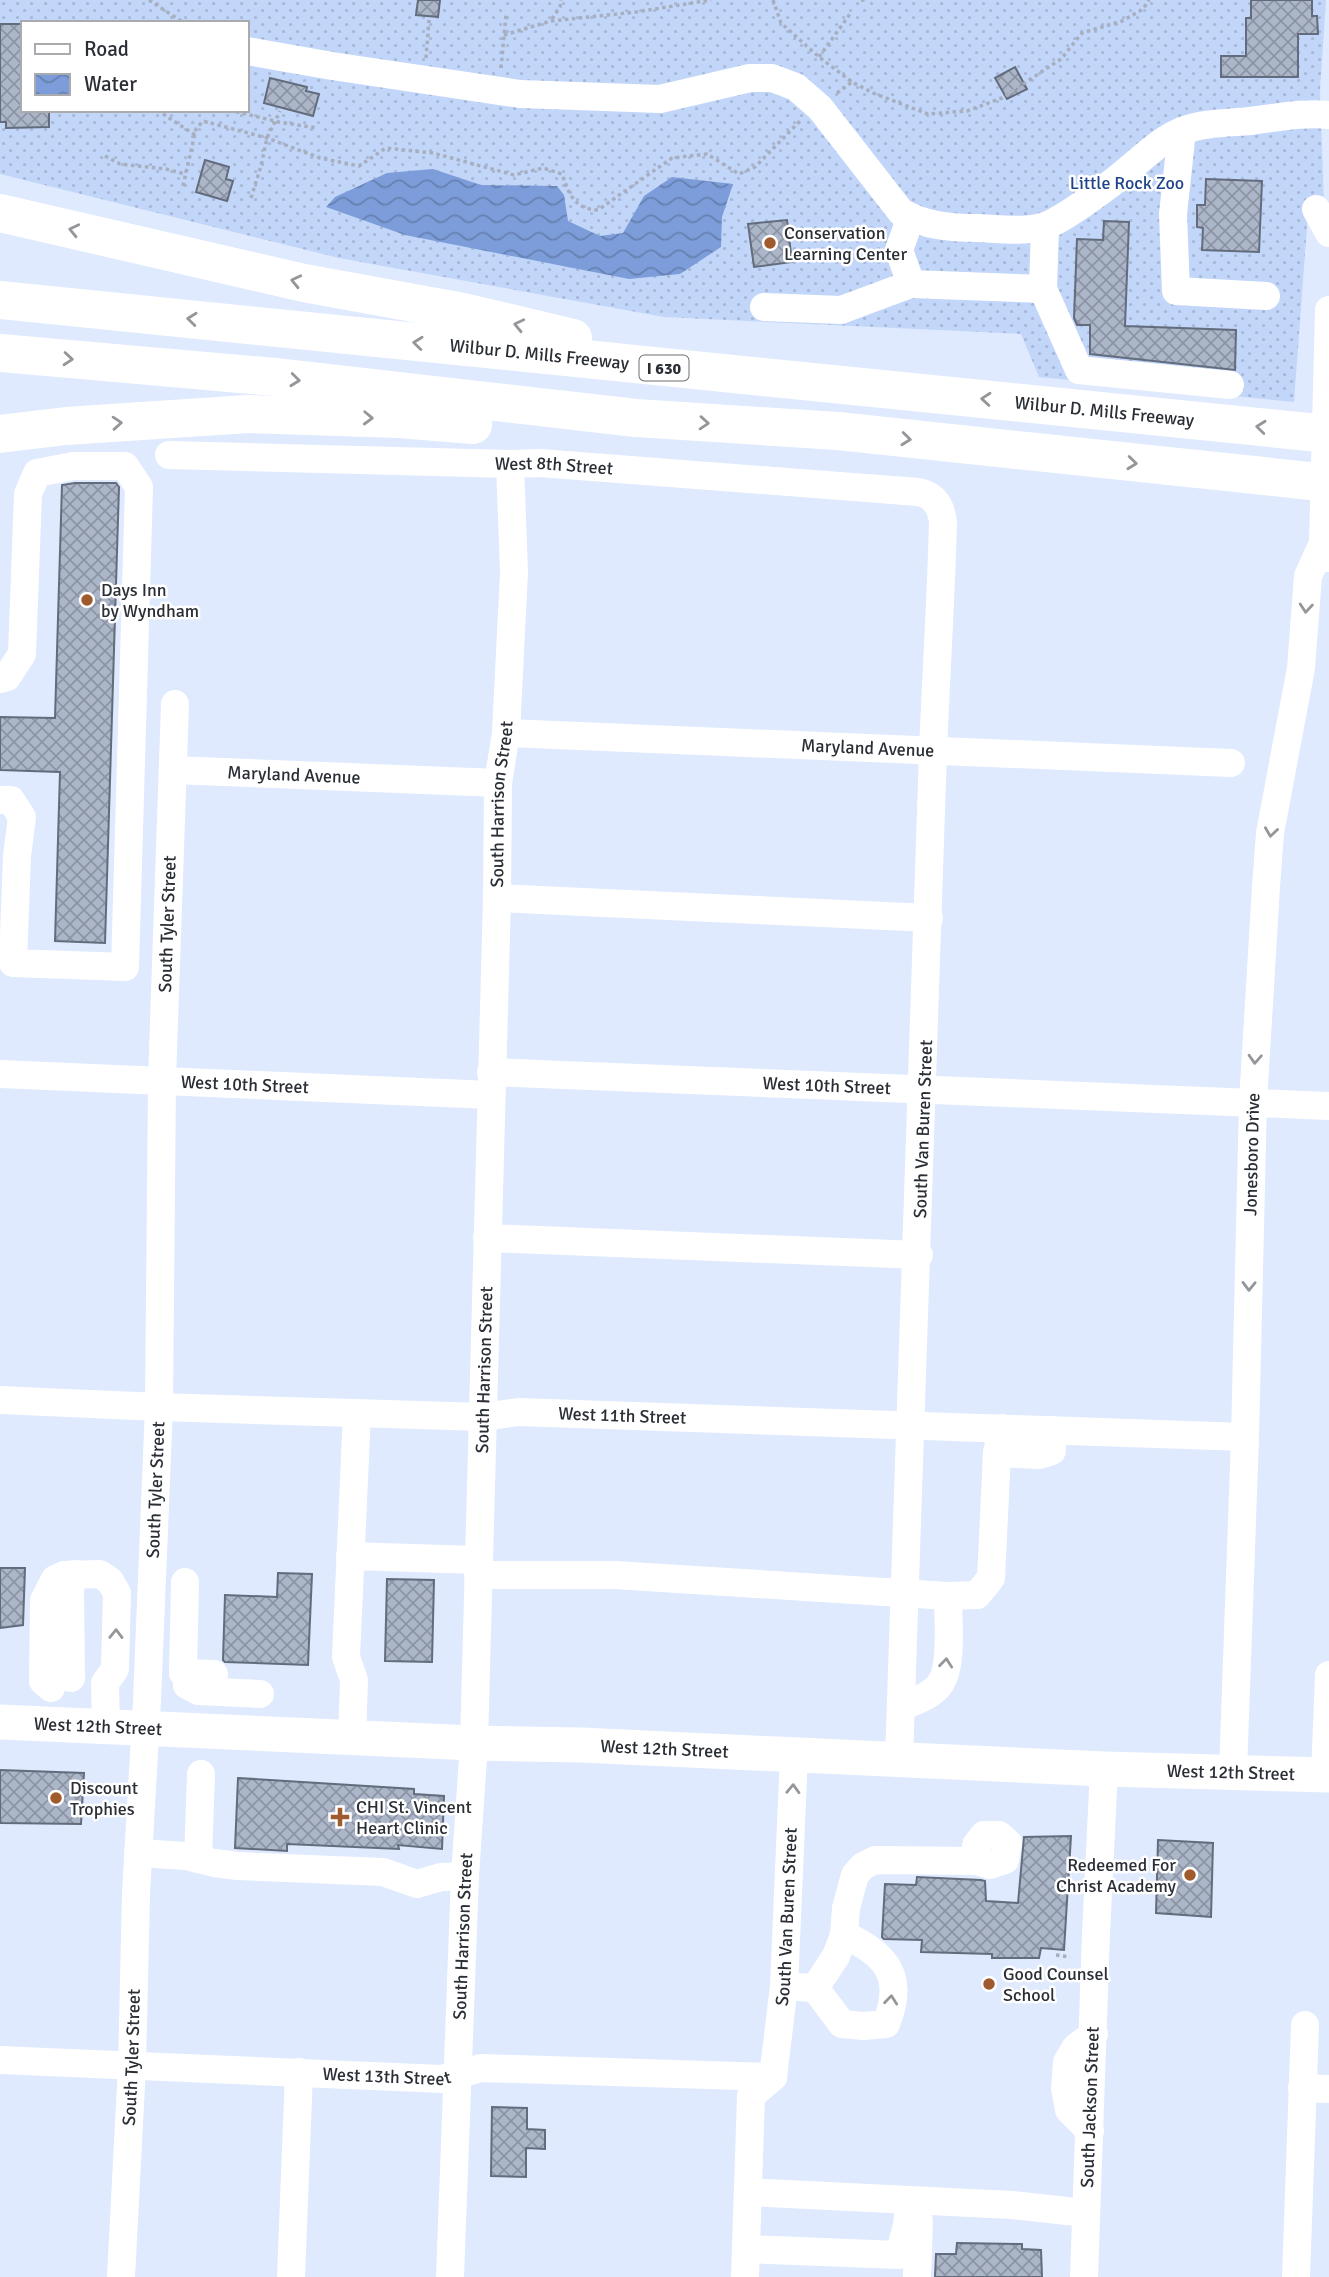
<svg xmlns="http://www.w3.org/2000/svg" width="1329" height="2277" font-family="Signika,sans-serif">
	<style>
		.grass { fill: url(#grass-dots); fill-rule: evenodd }
		.water { fill: url(#water-waves) }
		.building { fill: url(#building-cross-hatch); stroke: #626c7c; stroke-width: 2 }
		.lines { fill: none; stroke-linecap: round; stroke-linejoin: round }
		.path { stroke: #a7afbf; stroke-width: 3.5; stroke-dasharray: 3.5 3.5; stroke-linecap: butt }
		.minor { stroke: #fff; stroke-width: 28 }
		.major { stroke: #fff; stroke-width: 35 }
		.highway { stroke: #fff; stroke-width: 38 }
		.oneway { stroke: #94969a }
		.poi-dot { fill: #9f5a2d; stroke: #fff; stroke-width: 2.5 }
		.labels { text-anchor: middle; stroke-width: 5; stroke-linejoin: round; paint-order: stroke }
		.shield { fill: #fff; stroke: #6a6d72; stroke-width: 2 }
		.shield-label { font-size: 16px; font-weight: bold; fill: #2a2e35 }
		.park-label { font-size: 18px; fill: #1e438a; stroke: #fff }
		.poi-label { font-size: 18px; fill: #2a2e35; stroke: #fff; text-anchor: start }
		.street-label { font-size: 18px; fill: #2a2e35; stroke: #fff }
	</style>
	<defs>
		<pattern id="grass-dots" width="8" height="8" patternUnits="userSpaceOnUse" patternTransform="scale(1.75)"><rect width="8" height="8" fill="#c2d6fa"/><path d="M2 2h.1M6 6h.1" fill="none" stroke="#a7b8d7" stroke-width="1.8" stroke-linecap="round"/></pattern>
		<pattern id="water-waves" width="16" height="10" patternUnits="userSpaceOnUse" patternTransform="scale(1.75)"><rect width="16" height="10" fill="#7c9dd9"/><path d="M0 5q4-4 8 0t8 0" fill="none" stroke="#6680b1"/></pattern>
		<pattern id="building-cross-hatch" width="8" height="8" patternUnits="userSpaceOnUse" patternTransform="scale(1.75)"><rect width="8" height="8" fill="#acb6c9"/><path d="M0 0l8 8M0 8l8-8" fill="none" stroke="#8c94a4"/></pattern>
	</defs>
	<rect width="100%" height="100%" fill="#dfeafe"/>
	<path class="grass" d="M0,0H1326L1320,90L1324,205L1308,213L1294,402L1039,377L1021,334L664,317L339,258L0,174ZM23,23H247V110H23Z"/>
	<polygon class="water" points="433,169 481,185 557,186 564,195 568,221 600,236 623,233 644,196 672,177 733,184 722,217 721,247 680,274 629,279 405,235 326,207 335,197 387,173"/>
	<g class="building">
		<polygon points="418,0 440,0 438,17 416,15"/>
		<polygon points="1251,0 1312,0 1312,16 1317,16 1318,34 1298,34 1298,77 1221,77 1221,56 1246,56 1246,18 1251,18"/>
		<polygon points="0,24 23,24 23,110 49,110 49,127 6,128 6,122 0,122"/>
		<polygon points="1015,67 1027,89 1007,99 995,78"/>
		<polygon points="270,78 307,87 306,91 319,94 313,116 264,103"/>
		<polygon points="205,160 229,167 226,179 233,181 227,201 196,192"/>
		<polygon points="1206,179 1262,181 1259,252 1202,250 1203,228 1197,227 1197,205 1205,205"/>
		<polygon points="787,220 792,262 754,267 748,224"/>
		<polygon points="1104,221 1129,222 1125,326 1236,330 1235,370 1090,354 1090,325 1077,325 1074,318 1077,239 1103,240"/>
		<polygon points="75,483 116,483 119,487 105,943 55,941 60,772 0,770 0,717 55,718 62,485"/>
		<polygon points="0,1568 25,1568 23,1625 0,1628"/>
		<polygon points="278,1573 312,1574 308,1665 225,1662 223,1660 225,1595 277,1597"/>
		<polygon points="387,1579 434,1580 432,1662 385,1661"/>
		<polygon points="0,1770 84,1773 81,1824 0,1823"/>
		<polygon points="238,1778 414,1789 414,1794 444,1796 442,1849 398,1845 399,1849 287,1844 287,1851 235,1848"/>
		<polygon points="1071,1836 1064,1950 1041,1948 1039,1958 992,1958 992,1954 921,1952 922,1940 884,1939 882,1937 885,1884 916,1885 917,1877 981,1880 985,1881 986,1901 1018,1903 1024,1837"/>
		<polygon points="1158,1840 1213,1843 1211,1917 1156,1913"/>
		<polygon points="492,2107 527,2108 527,2129 545,2130 545,2149 526,2148 526,2177 491,2176"/>
		<polygon points="957,2243 1022,2244 1022,2249 1041,2250 1042,2277 935,2277 936,2254 956,2254"/>
	</g>
	<g class="lines">
		<g class="path">
			<polyline points="149,0 184,23"/>
			<polyline points="773,0 781,23 819,57 852,82 873,93 928,114 967,111 1002,98 1061,59 1082,33 1122,21 1143,9 1149,0"/>
			<polyline points="861,0 865,0"/>
			<polyline points="552,19 560,7 561,0"/>
			<polyline points="504,35 551,21 636,12 711,0"/>
			<polyline points="819,57 850,14"/>
			<polyline points="426,58 429,20"/>
			<polyline points="501,68 506,15"/>
			<polyline points="837,93 852,82"/>
			<polyline points="157,110 195,135"/>
			<polyline points="229,110 279,122 317,128"/>
			<polyline points="105,156 120,164 166,169 185,174"/>
			<path d="M183,186L196,129L203,121L267,138L320,158L359,166L386,148L433,153L514,175L543,168L562,174C569,194 574,209 598,210L672,158L707,154L739,174L755,167L800,121"/>
			<polyline points="251,198 261,166 267,138 280,111"/>
			<polyline points="1056,1955 1070,1957"/>
		</g>
		<g class="minor">
			<path d="M247,51L332,66L520,94L660,99L750,78H772L796,87L820,108L901,212C924,226 952,228 978,228C999,229 1022,232 1042,227C1061,222 1113,183 1130,168C1146,155 1162,139 1182,131C1202,123 1228,123 1250,121C1276,118 1303,112 1329,115"/>
			<polyline points="1182,131 1173,214 1176,291 1266,296"/>
			<polyline points="1316,209 1329,233"/>
			<polyline points="911,217 899,250 911,284 1043,289 1045,226"/>
			<polyline points="1043,289 1079,370 1230,385"/>
			<polyline points="764,307 841,310 911,284"/>
			<path id="s1" d="M169,455L510,464L540,463L918,492C934,495 941,506 943,522C941,599 936,675 933,752C923,1087 913,1423 899,1759"/>
			<polyline points="1328,558 1323,543 1329,310"/>
			<polyline points="0,679 7,677 22,654 28,494 37,473 73,466 125,466 139,487 125,967 13,963 17,856 22,817 11,800 0,800"/>
			<path id="s2" d="M506,733L1231,763"/>
			<path id="s3" d="M173,770L498,783"/>
			<polyline points="497,898 929,918"/>
			<path id="s4" d="M491,1072L1329,1106"/>
			<path id="s5" d="M0,1074L490,1095"/>
			<polyline points="487,1238 919,1255"/>
			<path id="s6" d="M0,1400L159,1407L484,1417L518,1412L1245,1437"/>
			<polyline points="997,1453 1039,1455 1052,1451 1052,1430"/>
			<polyline points="350,1556 478,1560"/>
			<polyline points="478,1575 615,1575 948,1596 977,1595 991,1578 997,1453 1002,1428"/>
			<polyline points="185,1582 183,1673 214,1674"/>
			<polyline points="71,1678 70,1588 75,1574"/>
			<polyline points="187,1685 198,1691 260,1694"/>
			<polyline points="51,1688 43,1681 44,1600 55,1579 64,1575 100,1574 110,1581 117,1593 115,1669 105,1683 106,1727"/>
			<path d="M902,1707C914,1701 932,1696 940,1684C953,1667 948,1618 948,1596"/>
			<polyline points="352,1738 354,1680 346,1657 357,1413"/>
			<path id="s7" d="M1233,1772L1245,1437L1253,1102L1266,887L1270,833L1301,668L1308,576L1323,543"/>
			<polyline points="1325,1775 1329,1675"/>
			<polyline points="138,1853 186,1856 214,1863 238,1866 383,1872 417,1884 441,1877 465,1876"/>
			<polyline points="198,1859 201,1774"/>
			<path d="M797,1987L815,1988L842,2024L863,2026L886,2024C905,1977 887,1954 844,1935"/>
			<polyline points="815,1988 836,1956 844,1935 846,1908 855,1875 863,1866 875,1860 977,1861 990,1865 1005,1860 1008,1843 999,1835 984,1835 976,1845 977,1861"/>
			<path id="s8" d="M0,2060L442,2079L481,2068L773,2077"/>
			<path id="s9" d="M773,2077L784,1986L794,1755"/>
			<polyline points="1302,2088 1329,2089"/>
			<polyline points="1090,2131 1069,2110 1065,2088 1067,2062 1076,2047 1094,2034"/>
			<polyline points="748,2192 1012,2205 1085,2213"/>
			<polyline points="746,2249 899,2255 907,2225 909,2200"/>
			<path id="s10" d="M121,2277L132,2066L136,1894L147,1700L159,1407L162,1080L175,704"/>
			<polyline points="291,2277 299,2072"/>
			<path id="s11" d="M450,2277L465,1876L474,1743L497,898L498,783L506,733L514,572L510,464"/>
			<polyline points="745,2277 751,2096 773,2077"/>
			<polyline points="917,2277 919,2221"/>
			<path id="s12" d="M1084,2277L1096,1934L1104,1769"/>
			<polyline points="1296,2277 1305,2025"/>
		</g>
		<path class="major" id="s13" d="M0,1722L474,1743L581,1745L1104,1769L1329,1775"/>
		<g class="highway">
			<polyline points="0,213 304,283 463,312 573,338"/>
			<path id="s14" d="M0,300L1329,434"/>
			<polyline points="0,353 275,377 636,418 838,431 1329,483"/>
			<polyline points="0,434 66,426 248,414 399,419 473,425"/>
		</g>
	</g>
	<defs><path id="oneway-chevron" d="M-2-3.5L2.5 0L-2 3.5" fill="none" stroke-width="1.6" stroke-linecap="round" stroke-linejoin="round" transform="scale(1.75)"/></defs>
	<g class="oneway">
		<use href="#oneway-chevron" transform="translate(74 230) rotate(-167)"/>
		<use href="#oneway-chevron" transform="translate(296 281) rotate(-167)"/>
		<use href="#oneway-chevron" transform="translate(192 319) rotate(-174)"/>
		<use href="#oneway-chevron" transform="translate(519 325) rotate(-167)"/>
		<use href="#oneway-chevron" transform="translate(418 343) rotate(-174)"/>
		<use href="#oneway-chevron" transform="translate(68 359) rotate(5)"/>
		<use href="#oneway-chevron" transform="translate(295 380) rotate(6)"/>
		<use href="#oneway-chevron" transform="translate(986 399) rotate(-175)"/>
		<use href="#oneway-chevron" transform="translate(368 418) rotate(2)"/>
		<use href="#oneway-chevron" transform="translate(117 423) rotate(-4)"/>
		<use href="#oneway-chevron" transform="translate(704 423) rotate(4)"/>
		<use href="#oneway-chevron" transform="translate(1261 427) rotate(-174)"/>
		<use href="#oneway-chevron" transform="translate(906 439) rotate(6)"/>
		<use href="#oneway-chevron" transform="translate(1132 463) rotate(6)"/>
		<use href="#oneway-chevron" transform="translate(1306 608) rotate(95)"/>
		<use href="#oneway-chevron" transform="translate(1271 832) rotate(98)"/>
		<use href="#oneway-chevron" transform="translate(1255 1059) rotate(93)"/>
		<use href="#oneway-chevron" transform="translate(1249 1286) rotate(91)"/>
		<use href="#oneway-chevron" transform="translate(116 1634) rotate(-89)"/>
		<use href="#oneway-chevron" transform="translate(946 1663) rotate(-84)"/>
		<use href="#oneway-chevron" transform="translate(793 1789) rotate(-88)"/>
		<use href="#oneway-chevron" transform="translate(891 2000) rotate(-84)"/>
	</g>
	<g class="poi-dot">
		<circle cx="770" cy="243" r="7"/>
		<circle cx="87" cy="600" r="7"/>
		<circle cx="56" cy="1798" r="7"/>
		<path d="M336.5 1806.5h7v7h7v7h-7v7h-7v-7h-7v-7h7z"/>
		<circle cx="1190" cy="1875" r="7"/>
		<circle cx="989" cy="1984" r="7"/>
	</g>
	<g class="labels">
		<rect class="shield" x="639.5" y="355.5" width="49" height="25" rx="5"/>
		<g class="shield-label">
			<text x="664" y="374">I 630</text>
		</g>
		<g class="park-label">
			<text x="1127" y="189">Little Rock Zoo</text>
		</g>
		<g class="poi-label">
			<text x="784" y="239">Conservation<tspan x="784" dy="21">Learning Center</tspan></text>
			<text x="101" y="596">Days Inn<tspan x="101" dy="21">by Wyndham</tspan></text>
			<text x="70" y="1794">Discount<tspan x="70" dy="21">Trophies</tspan></text>
			<text x="356" y="1813">CHI St. Vincent<tspan x="356" dy="21">Heart Clinic</tspan></text>
			<text x="1176" y="1871" text-anchor="end">Redeemed For<tspan x="1176" dy="21">Christ Academy</tspan></text>
			<text x="1003" y="1980">Good Counsel<tspan x="1003" dy="21">School</tspan></text>
		</g>
		<g class="street-label">
			<text dy="6" stroke="none"><textPath href="#s14" startOffset="542">Wilbur D. Mills Freeway</textPath></text>
			<text dy="6" stroke="none"><textPath href="#s14" startOffset="1110">Wilbur D. Mills Freeway</textPath></text>
			<text dy="6" stroke="none"><textPath href="#s1" startOffset="385">West 8th Street</textPath></text>
			<text dy="6" stroke="none"><textPath href="#s2" startOffset="362">Maryland Avenue</textPath></text>
			<text dy="6" stroke="none"><textPath href="#s3" startOffset="121">Maryland Avenue</textPath></text>
			<text dy="6" stroke="none"><textPath href="#s11" startOffset="1474">South Harrison Street</textPath></text>
			<text dy="6" stroke="none"><textPath href="#s10" startOffset="1354">South Tyler Street</textPath></text>
			<text dy="6" stroke="none"><textPath href="#s5" startOffset="245">West 10th Street</textPath></text>
			<text dy="6" stroke="none"><textPath href="#s4" startOffset="336">West 10th Street</textPath></text>
			<text transform="translate(923 1129) rotate(-88)" y="6">South Van Buren Street</text>
			<text dy="6" stroke="none"><textPath href="#s7" startOffset="618">Jonesboro Drive</textPath></text>
			<text dy="6" stroke="none"><textPath href="#s11" startOffset="908">South Harrison Street</textPath></text>
			<text dy="6" stroke="none"><textPath href="#s6" startOffset="623">West 11th Street</textPath></text>
			<text dy="6" stroke="none"><textPath href="#s10" startOffset="788">South Tyler Street</textPath></text>
			<text dy="6" stroke="none"><textPath href="#s13" startOffset="98">West 12th Street</textPath></text>
			<text dy="6" stroke="none"><textPath href="#s13" startOffset="665">West 12th Street</textPath></text>
			<text dy="6" stroke="none"><textPath href="#s13" startOffset="1232">West 12th Street</textPath></text>
			<text dy="6" stroke="none"><textPath href="#s9" startOffset="161">South Van Buren Street</textPath></text>
			<text dy="6" stroke="none"><textPath href="#s11" startOffset="341">South Harrison Street</textPath></text>
			<text dy="6" stroke="none"><textPath href="#s10" startOffset="220">South Tyler Street</textPath></text>
			<text dy="6" stroke="none"><textPath href="#s8" startOffset="387">West 13th Street</textPath></text>
			<text dy="6" stroke="none"><textPath href="#s12" startOffset="170">South Jackson Street</textPath></text>
		</g>
	</g>
	<rect x="21" y="21" width="228" height="91" fill="#ffffff" stroke="#aaabae" stroke-width="2"/>
	<rect x="35" y="44" width="35" height="10" fill="#ffffff" stroke="#aaabae" stroke-width="2"/>
	<text x="84" y="56" font-size="21" fill="#2a2e35">Road</text>
	<rect x="35" y="74" width="35" height="21" fill="url(#water-waves)" stroke="#aaabae" stroke-width="2"/>
	<text x="84" y="91" font-size="21" fill="#2a2e35">Water</text>
</svg>
